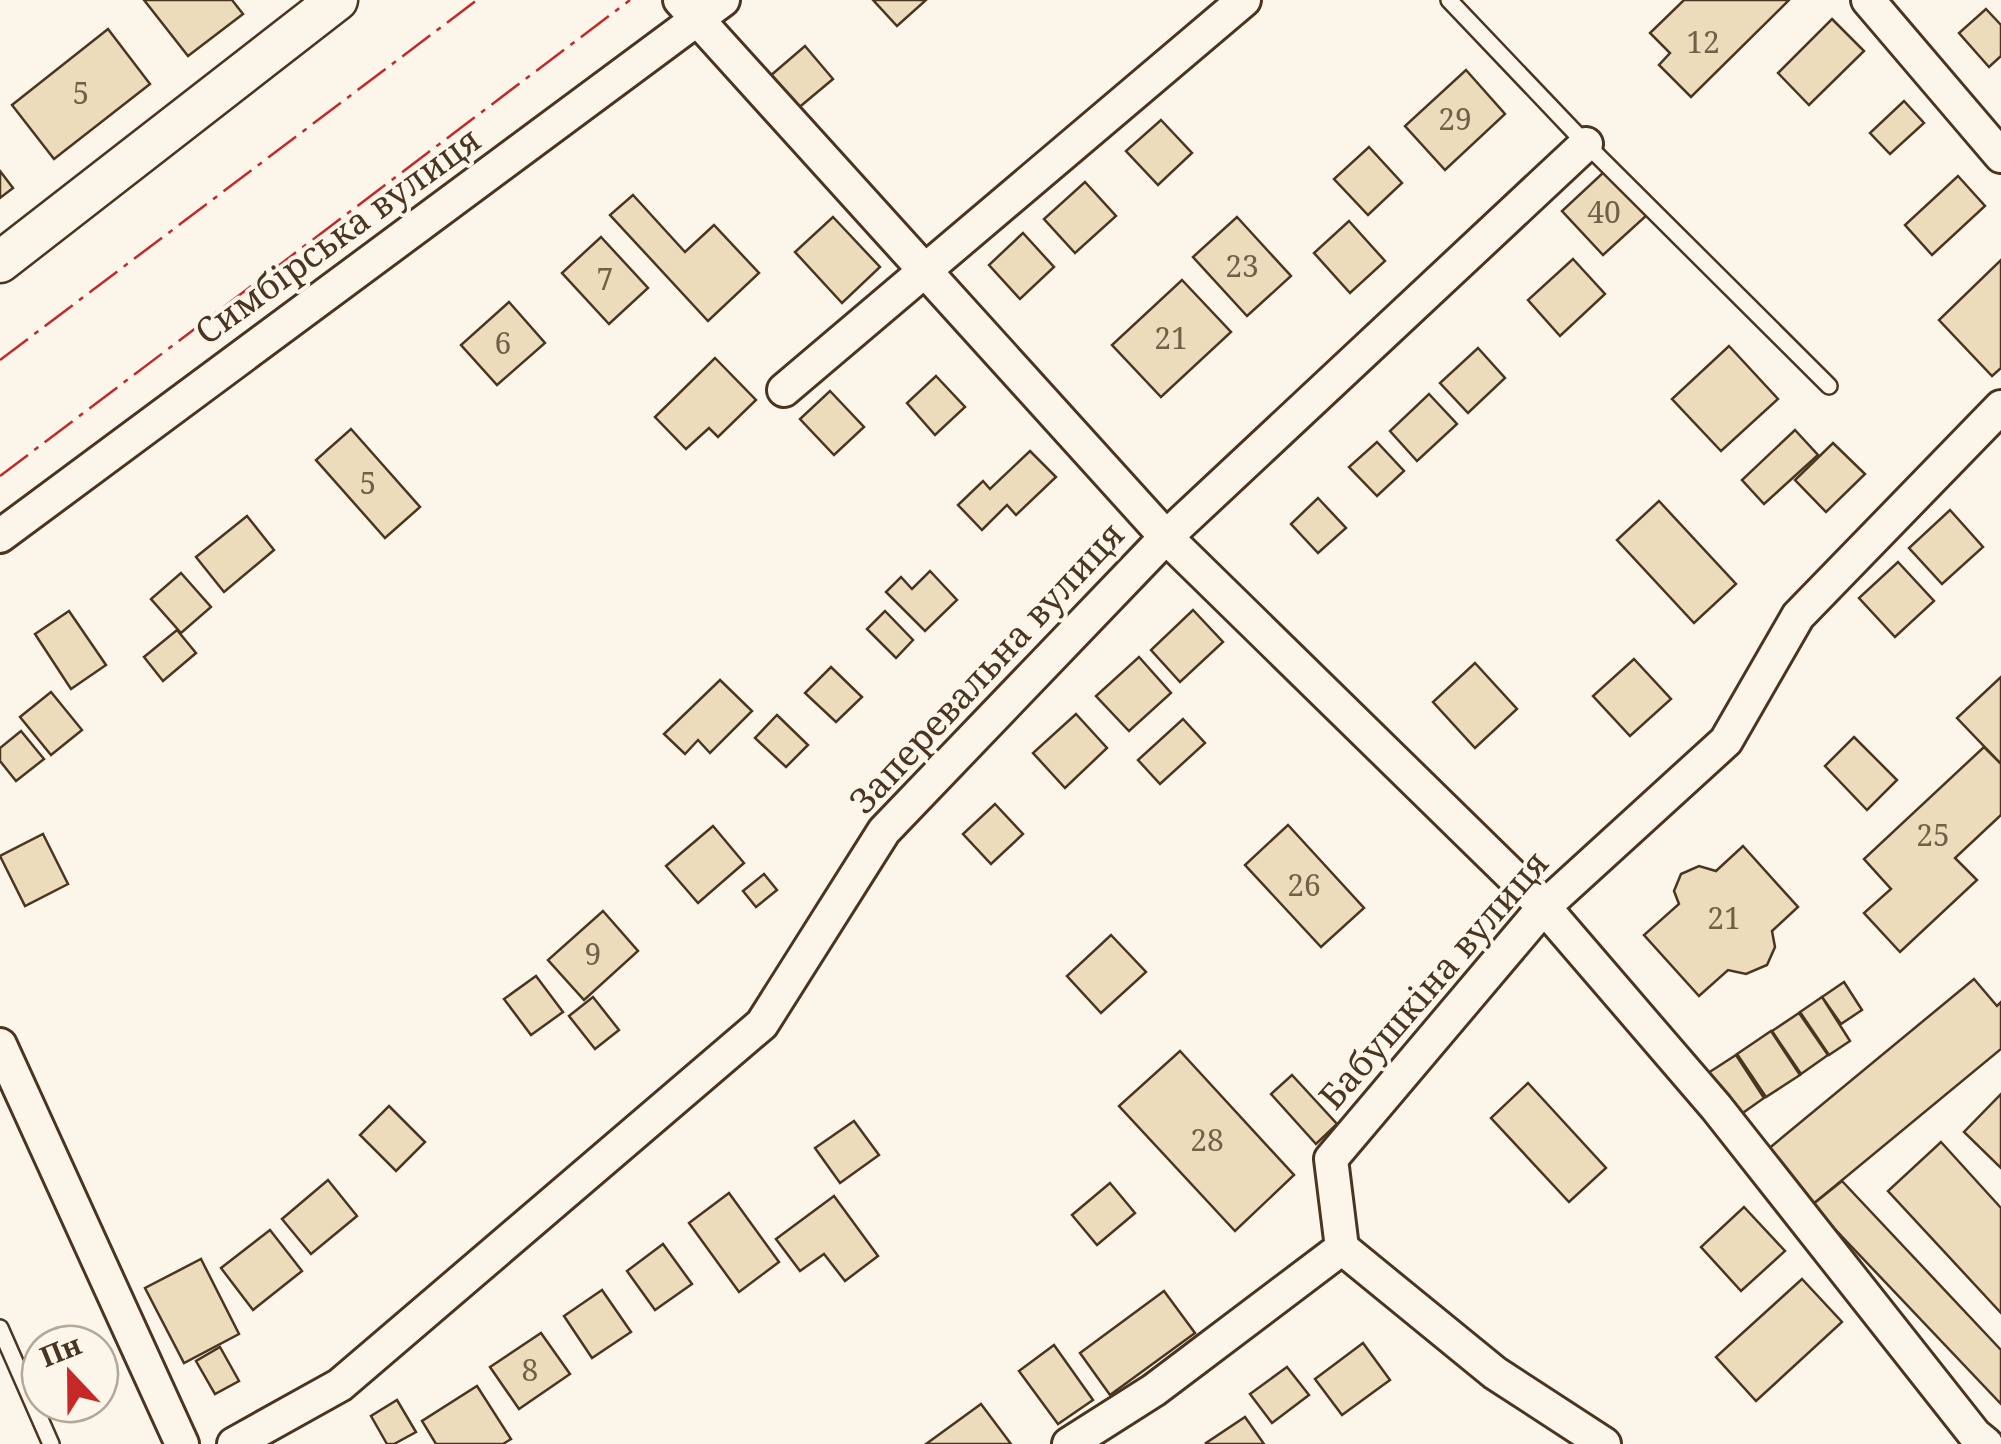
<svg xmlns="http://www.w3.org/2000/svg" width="2001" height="1444" font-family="'Noto Serif',serif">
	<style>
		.building { fill: #ecdcbc; stroke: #4a3520; stroke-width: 2.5 }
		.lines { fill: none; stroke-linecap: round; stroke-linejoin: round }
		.service-casing { stroke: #4a3520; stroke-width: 20 }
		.minor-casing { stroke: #4a3520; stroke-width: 38 }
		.tertiary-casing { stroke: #4a3520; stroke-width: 45 }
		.service { stroke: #fbf6e9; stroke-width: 15 }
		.minor { stroke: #fbf6e9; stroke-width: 32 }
		.tertiary { stroke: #fbf6e9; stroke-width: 40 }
		.power { stroke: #c62828; stroke-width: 2.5; stroke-dasharray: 35 8 5 8; stroke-linecap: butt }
		.labels { text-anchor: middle; stroke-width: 8; stroke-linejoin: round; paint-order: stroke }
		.number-label { font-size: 30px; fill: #725f47 }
		.street-label { font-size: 35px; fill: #4a3520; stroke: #fbf6e9 }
	</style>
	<rect width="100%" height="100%" fill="#fbf6e9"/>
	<g class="building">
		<polygon points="144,0 232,0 243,14 188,56"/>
		<polygon points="873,0 926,0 897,26"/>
		<polygon points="1684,0 1789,0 1691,97 1659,65 1670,53 1650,33"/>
		<polygon points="1986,9 2001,25 2001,56 1989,67 1959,33"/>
		<polygon points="1832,19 1864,51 1809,105 1778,73"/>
		<polygon points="108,29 150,84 54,159 12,105"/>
		<polygon points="805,46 833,79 790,115 762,83"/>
		<polygon points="1466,70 1505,114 1445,170 1405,126"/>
		<polygon points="1904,101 1924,123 1890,154 1870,133"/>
		<polygon points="1161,120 1192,153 1158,185 1126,151"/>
		<polygon points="1369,147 1402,183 1368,215 1334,179"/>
		<polygon points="0,171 13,188 0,198"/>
		<polygon points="1605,171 1647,215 1603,255 1562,211"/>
		<polygon points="1958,176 1985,206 1932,255 1905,225"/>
		<polygon points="1085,182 1116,216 1075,253 1044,219"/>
		<polygon points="633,195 685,252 714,225 759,273 708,321 610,215"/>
		<polygon points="833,217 880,267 842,303 795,252"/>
		<polygon points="1237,217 1291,276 1247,316 1193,257"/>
		<polygon points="1349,221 1385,261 1350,293 1314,253"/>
		<polygon points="1023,233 1054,267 1020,299 989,265"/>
		<polygon points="601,237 648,288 609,324 562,273"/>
		<polygon points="1573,259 1605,294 1560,336 1528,300"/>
		<polygon points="2001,260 2001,368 1992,376 1939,320"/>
		<polygon points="1182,280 1231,332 1161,397 1112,345"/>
		<polygon points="509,302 545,343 497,385 461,345"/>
		<polygon points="1729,346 1778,399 1721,451 1672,399"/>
		<polygon points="1478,348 1505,378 1468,413 1440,383"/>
		<polygon points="715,358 756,400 718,437 709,428 686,449 655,417"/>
		<polygon points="936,376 965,407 935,435 907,403"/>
		<polygon points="830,391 864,427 834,455 800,419"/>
		<polygon points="1429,394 1457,424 1417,461 1390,431"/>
		<polygon points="351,429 420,507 385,538 316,460"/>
		<polygon points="1795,430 1818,455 1764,504 1742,480"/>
		<polygon points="1377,442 1404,471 1377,496 1349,467"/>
		<polygon points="1833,443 1865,474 1826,512 1795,480"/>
		<polygon points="1030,451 1056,477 1016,515 1007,505 982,530 958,505 983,481 990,489"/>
		<polygon points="1318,498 1346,528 1318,553 1291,524"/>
		<polygon points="1659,501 1736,584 1694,623 1617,540"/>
		<polygon points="1950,510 1983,547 1942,584 1909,548"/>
		<polygon points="247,516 274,550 224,592 196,557"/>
		<polygon points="1898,562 1934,601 1895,637 1859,598"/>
		<polygon points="930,571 957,600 925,631 886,592 901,577 912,589"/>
		<polygon points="181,573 211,607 181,633 151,599"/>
		<polygon points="1193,610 1223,642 1180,682 1151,650"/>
		<polygon points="69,611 106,665 71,689 35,634"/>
		<polygon points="885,611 913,640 896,658 867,629"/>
		<polygon points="177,630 196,653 163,681 144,657"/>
		<polygon points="1139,657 1171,693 1129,731 1096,696"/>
		<polygon points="1634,659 1671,699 1630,736 1593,696"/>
		<polygon points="1475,663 1517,709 1475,748 1433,702"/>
		<polygon points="831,667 862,697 836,722 805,693"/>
		<polygon points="2001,677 2001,764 1957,718"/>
		<polygon points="720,680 752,711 710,753 698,740 685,754 664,734"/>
		<polygon points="51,692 82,730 51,755 20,717"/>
		<polygon points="1076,714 1107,748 1065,788 1033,753"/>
		<polygon points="777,715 808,745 786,767 755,738"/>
		<polygon points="1183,719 1205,743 1160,784 1138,760"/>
		<polygon points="21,731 44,759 16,781 0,761 0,748"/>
		<polygon points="1854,737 1897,780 1867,810 1825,766"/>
		<polygon points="1984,747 2001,764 2001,815 1955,858 1977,880 1900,952 1864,913 1891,889 1864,859"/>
		<polygon points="995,804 1023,834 991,864 963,834"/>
		<polygon points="1288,825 1364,908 1321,947 1245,865"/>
		<polygon points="713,826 744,863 698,903 666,866"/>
		<polygon points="43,834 68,884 25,906 0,856"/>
		<polygon points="1743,846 1798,907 1772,931 1775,947 1767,965 1746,974 1728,970 1699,996 1644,935 1679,904 1674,891 1681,874 1699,866 1716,871"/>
		<polygon points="764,874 777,890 756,907 743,891"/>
		<polygon points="603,911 638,951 584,1000 548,960"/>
		<polygon points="1111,935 1146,972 1101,1013 1067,976"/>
		<polygon points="536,976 563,1012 531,1035 504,999"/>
		<polygon points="1974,979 1997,1006 2001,1002 2001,1049 1812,1205 1767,1150"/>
		<polygon points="1844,982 1862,1010 1841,1024 1822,997"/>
		<polygon points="593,997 619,1030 595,1049 569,1016"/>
		<polygon points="1822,997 1850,1041 1829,1055 1800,1012"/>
		<polygon points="1799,1013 1828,1055 1801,1074 1772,1031"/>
		<polygon points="1771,1031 1800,1075 1766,1097 1737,1054"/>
		<polygon points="1180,1051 1294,1175 1235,1231 1119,1106"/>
		<polygon points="1736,1055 1764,1098 1737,1117 1708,1073"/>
		<polygon points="1292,1075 1337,1124 1316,1144 1271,1094"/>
		<polygon points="1528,1083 1606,1168 1569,1202 1491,1118"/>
		<polygon points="2001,1094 2001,1168 1964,1132"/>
		<polygon points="389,1106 425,1142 396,1171 360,1135"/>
		<polygon points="854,1121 879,1155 840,1183 815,1148"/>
		<polygon points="1941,1142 2001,1208 2001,1313 1888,1191"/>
		<polygon points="328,1180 357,1216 311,1254 282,1219"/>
		<polygon points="1842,1181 2001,1350 2001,1404 1812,1205"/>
		<polygon points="1110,1183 1135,1213 1097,1245 1072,1215"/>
		<polygon points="729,1193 779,1262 739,1292 689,1223"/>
		<polygon points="834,1196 878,1256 845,1281 824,1254 800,1271 776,1239"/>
		<polygon points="1744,1207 1785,1251 1741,1291 1701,1247"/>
		<polygon points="270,1230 302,1271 253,1310 221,1268"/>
		<polygon points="663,1244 692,1284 655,1310 627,1271"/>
		<polygon points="201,1259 239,1334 184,1363 145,1288"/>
		<polygon points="1802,1279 1842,1322 1756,1401 1716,1357"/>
		<polygon points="602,1290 631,1332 592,1358 564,1316"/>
		<polygon points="1164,1291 1195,1333 1110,1395 1080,1353"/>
		<polygon points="541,1333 570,1374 519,1409 490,1367"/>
		<polygon points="1363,1343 1390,1380 1342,1415 1315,1379"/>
		<polygon points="1054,1345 1093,1400 1058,1424 1019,1371"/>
		<polygon points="220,1347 239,1381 215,1394 196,1361"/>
		<polygon points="1287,1367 1309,1395 1272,1423 1250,1394"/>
		<polygon points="477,1386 511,1439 503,1444 436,1444 422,1421"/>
		<polygon points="397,1400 416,1432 394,1444 387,1444 371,1416"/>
		<polygon points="981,1404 1011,1444 926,1444"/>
		<polygon points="1245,1417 1264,1444 1207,1444 1206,1443"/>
	</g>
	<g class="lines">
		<defs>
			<g id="service">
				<polyline points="1449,0 1586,144 1829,386"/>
				<polyline points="0,1328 51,1444"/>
			</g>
			<g id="minor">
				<polyline points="680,0 1166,537 1544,907 1716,1107 1975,1435 1986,1444"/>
				<polyline points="1868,0 2001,156"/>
				<polyline points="784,390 1244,0"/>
				<polyline points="0,536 723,0"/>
				<polyline points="0,1045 182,1444"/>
				<polyline points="1342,1248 1495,1373 1604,1444"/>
				<polyline points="234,1444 340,1385 762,1024 884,831 1166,537 1586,144"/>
				<polyline points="1069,1444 1154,1390 1342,1248 1331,1159 1544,907 1726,741 1798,616 2001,407"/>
			</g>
			<polyline id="tertiary" points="0,262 337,0"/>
		</defs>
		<use href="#service" class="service-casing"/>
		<use href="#minor" class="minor-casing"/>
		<use href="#tertiary" class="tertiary-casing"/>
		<use href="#service" class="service"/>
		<use href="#minor" class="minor"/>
		<use href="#tertiary" class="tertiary"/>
		<g class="power">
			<polyline points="0,360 477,0"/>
			<polyline points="0,476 630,0"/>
		</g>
	</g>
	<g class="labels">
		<g class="number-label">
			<text x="1703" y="53">12</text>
			<text x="81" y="104">5</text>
			<text x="1455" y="130">29</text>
			<text x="1604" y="223">40</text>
			<text x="1242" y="277">23</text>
			<text x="605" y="290">7</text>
			<text x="1171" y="349">21</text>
			<text x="503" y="354">6</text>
			<text x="368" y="494">5</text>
			<text x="1933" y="846">25</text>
			<text x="1304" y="896">26</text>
			<text x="1724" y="929">21</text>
			<text x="593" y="965">9</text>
			<text x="1207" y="1151">28</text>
			<text x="530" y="1381">8</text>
		</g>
		<g class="street-label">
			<text transform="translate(338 236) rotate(-36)" y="12">Симбірська вулиця</text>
			<text transform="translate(987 668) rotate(-47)" y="12">Заперевальна вулиця</text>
			<text transform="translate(1434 980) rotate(-49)" y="12">Бабушкіна вулиця</text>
		</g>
	</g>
	<g transform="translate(70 1374) rotate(338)"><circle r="48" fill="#fbf6e9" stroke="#b4a999" stroke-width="2.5"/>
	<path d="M0-8L18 38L0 25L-18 38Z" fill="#c62828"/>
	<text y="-15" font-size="28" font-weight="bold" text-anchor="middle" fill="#4a3520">Пн</text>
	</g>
</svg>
